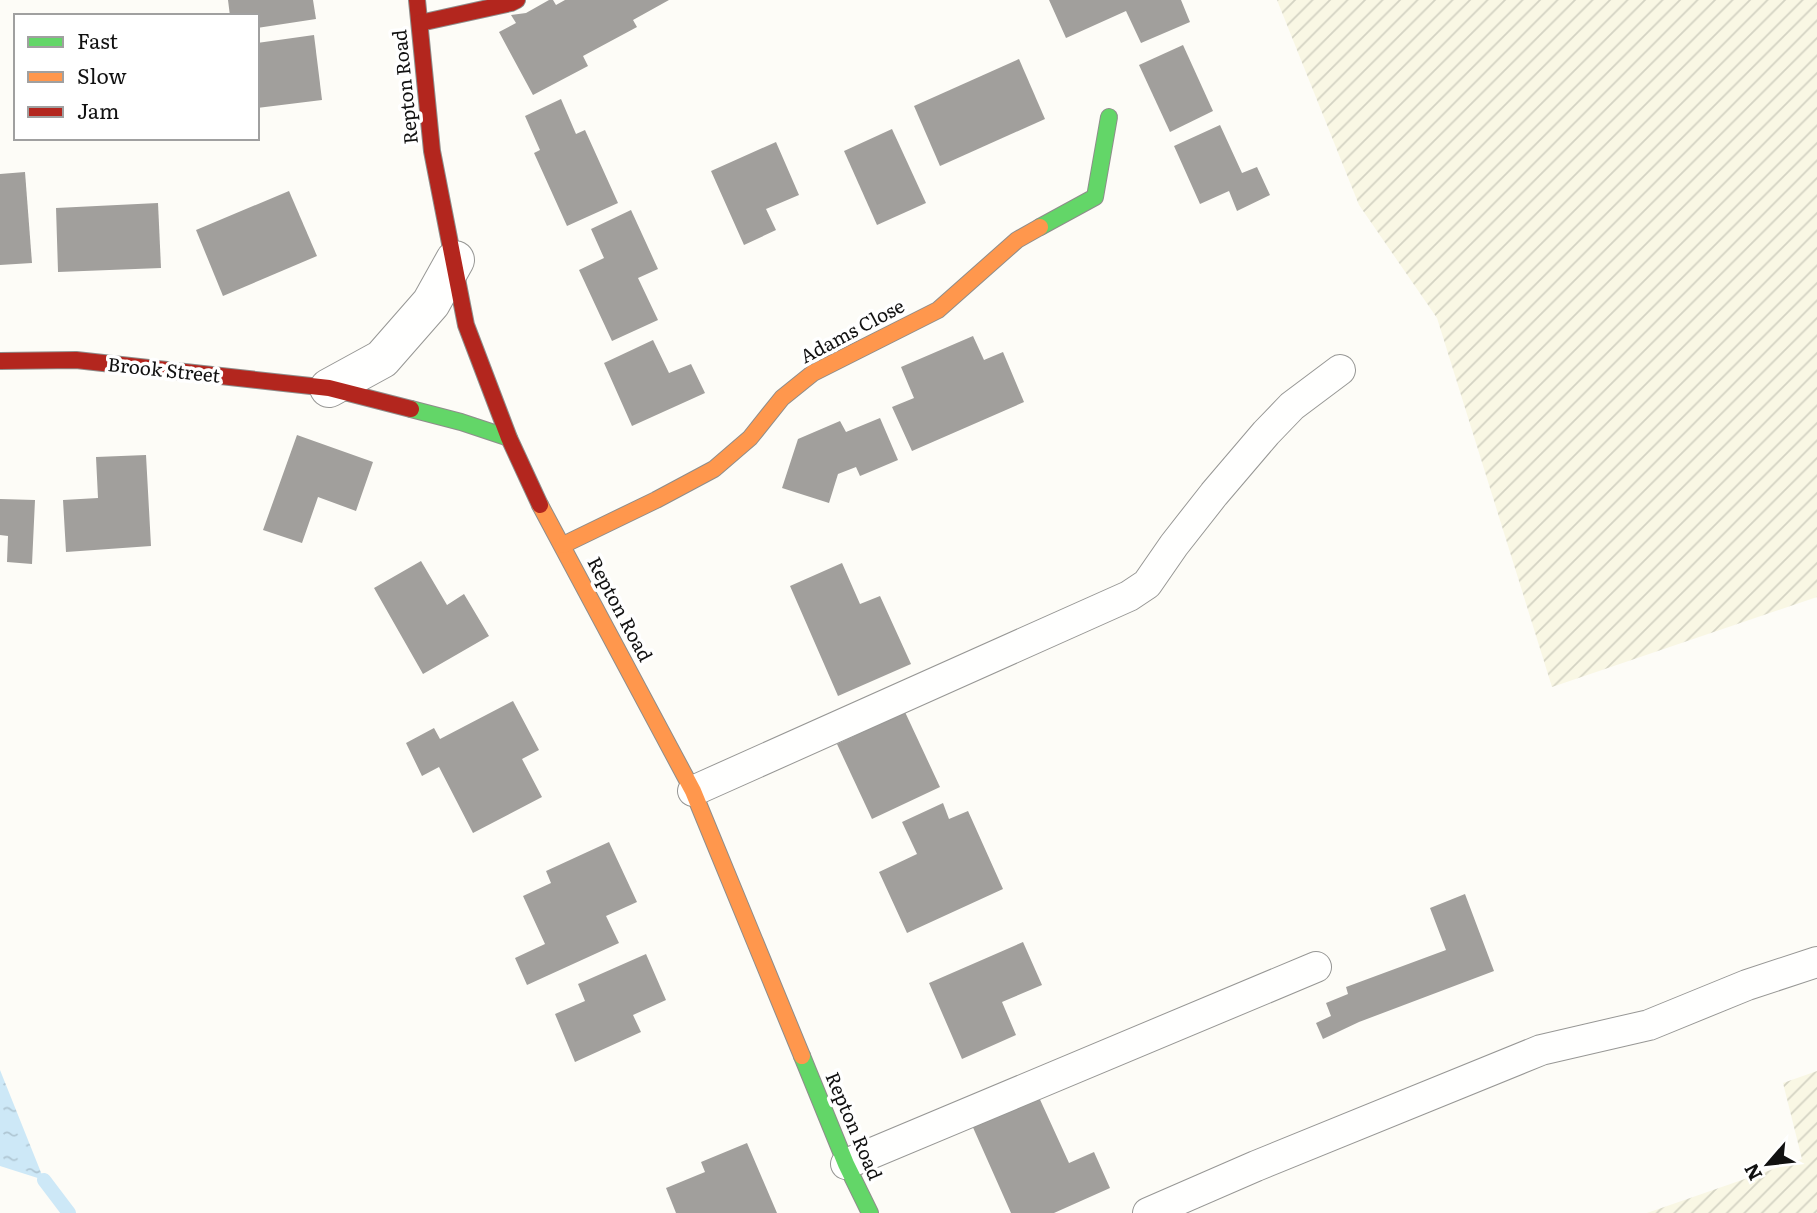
<svg xmlns="http://www.w3.org/2000/svg" width="1817" height="1213" font-family="Literata,serif">
	<style>
		.farmland { fill: url(#farmland-furrows) }
		.water { fill: url(#water-ripples) }
		.lines { fill: none; stroke-linecap: round; stroke-linejoin: round }
		.stream { stroke: #cde8f7; stroke-width: 14 }
		.building { fill: #a19f9c }
		.lane-casing { stroke: #979795; stroke-width: 32 }
		.street-casing { stroke: #979795; stroke-width: 40 }
		.fast-casing { stroke: #8e8d8b; stroke-width: 18 }
		.slow-casing { stroke: #8e8d8b; stroke-width: 18 }
		.jam-casing { stroke: #8e8d8b; stroke-width: 18 }
		.lane { stroke: #fffffe; stroke-width: 30 }
		.street { stroke: #fffffe; stroke-width: 38 }
		.fast { stroke: #63d668; stroke-width: 16 }
		.slow { stroke: #ff974d; stroke-width: 16 }
		.jam { stroke: #b3261e; stroke-width: 16 }
		.labels { text-anchor: middle; stroke-width: 7; stroke-linejoin: round; paint-order: stroke }
		.street-label { font-size: 19px; fill: #111; stroke: #fff }
	</style>
	<defs>
		<pattern id="farmland-furrows" width="10" height="10" patternUnits="userSpaceOnUse" patternTransform="scale(1.75)"><rect width="10" height="10" fill="#f9f7e4"/><path d="M-1 1l2-2M0 10L10 0M9 11l2-2" fill="none" stroke="#d4d3c3"/></pattern>
		<pattern id="water-ripples" width="26" height="14" patternUnits="userSpaceOnUse" patternTransform="scale(1.75)"><rect width="26" height="14" fill="#cde8f7"/><path d="M2 4q2-2 4 0t4 0M15 11q2-2 4 0t4 0" fill="none" stroke="#afc6d3"/></pattern>
	</defs>
	<rect width="100%" height="100%" fill="#fdfcf7"/>
	<g class="farmland">
		<polygon points="1277,0 1817,0 1817,597 1552,687 1437,318 1359,205"/>
		<polygon points="1817,1071 1817,1213 1647,1213 1802,1159 1783,1083"/>
	</g>
	<polygon class="water" points="0,1070 44,1180 0,1166"/>
	<g class="lines">
		<polyline class="stream" points="44,1180 69,1213"/>
	</g>
	<g class="building">
		<polygon points="228,0 313,0 316,19 257,28 257,16 230,16"/>
		<polygon points="549,0 553,0 556,5 565,0 669,0 633,20 637,27 583,56 588,66 533,95 499,32 516,23 511,15 526,13"/>
		<polygon points="1049,0 1181,0 1190,22 1141,43 1126,11 1066,38"/>
		<polygon points="314,35 322,100 257,108 257,43"/>
		<polygon points="1183,45 1213,111 1170,132 1139,65"/>
		<polygon points="1019,59 1045,119 940,166 914,106"/>
		<polygon points="561,99 576,134 585,130 618,203 567,226 534,153 540,150 525,116"/>
		<polygon points="1220,125 1242,173 1257,167 1270,195 1237,211 1229,191 1200,204 1174,146"/>
		<polygon points="892,129 926,203 877,225 844,151"/>
		<polygon points="776,142 799,195 766,209 776,230 744,245 711,171"/>
		<polygon points="25,172 32,263 0,265 0,174"/>
		<polygon points="289,191 317,256 223,296 196,230"/>
		<polygon points="158,203 161,268 58,272 56,208"/>
		<polygon points="631,210 658,269 638,278 658,320 612,341 579,270 604,258 591,229"/>
		<polygon points="973,336 984,360 1003,352 1024,402 912,451 892,407 914,398 901,367"/>
		<polygon points="653,340 669,373 691,364 705,393 632,426 604,363"/>
		<polygon points="880,418 898,460 860,476 856,467 838,474 829,503 782,488 798,439 840,421 846,432"/>
		<polygon points="297,435 373,462 356,511 318,497 302,543 263,530"/>
		<polygon points="146,455 151,546 66,552 63,500 98,498 96,457"/>
		<polygon points="0,499 35,500 32,564 7,562 8,536 0,535"/>
		<polygon points="421,561 447,605 464,594 489,636 423,674 374,588"/>
		<polygon points="842,563 860,604 880,596 911,664 838,696 790,586"/>
		<polygon points="513,701 539,750 522,759 542,797 473,833 439,767 422,776 406,743 434,728 440,739"/>
		<polygon points="905,712 940,787 872,819 837,744"/>
		<polygon points="943,803 949,819 968,811 1003,889 907,933 879,872 917,854 902,822"/>
		<polygon points="609,842 637,902 606,916 619,943 527,985 515,958 545,944 523,896 551,883 546,871"/>
		<polygon points="1465,894 1494,971 1359,1022 1323,1039 1316,1023 1331,1016 1326,1003 1348,994 1346,987 1446,950 1430,908"/>
		<polygon points="1023,942 1042,985 1002,1002 1016,1035 962,1059 929,983"/>
		<polygon points="646,954 666,1000 633,1015 641,1032 575,1062 555,1014 585,1001 578,984"/>
		<polygon points="1037,1093 1069,1163 1094,1152 1110,1188 1054,1213 1011,1213 971,1123"/>
		<polygon points="747,1143 777,1213 676,1213 666,1188 705,1172 701,1162"/>
	</g>
	<g class="lines">
		<defs>
			<g id="lane">
				<polyline points="693,791 1129,596 1147,584 1174,545 1214,494 1266,433 1292,406 1340,370"/>
				<polyline points="846,1164 1316,967"/>
				<polyline points="1148,1213 1256,1166 1541,1050 1649,1025 1747,985 1817,962"/>
			</g>
			<polyline id="street" points="329,388 382,359 431,303 455,260"/>
			<g id="fast">
				<polyline points="1040,227 1095,197 1109,117"/>
				<polyline points="411,409 461,422 509,438"/>
				<polyline points="802,1056 846,1164 870,1213"/>
			</g>
			<g id="slow">
				<polyline points="540,505 693,791 802,1056"/>
				<polyline points="563,545 656,500 714,469 750,438 782,398 813,373 938,310 1017,240 1040,227"/>
			</g>
			<g id="jam">
				<polyline points="417,0 432,151 466,325 509,438 540,505"/>
				<polyline points="420,23 511,3 517,0"/>
				<polyline points="0,361 76,360 329,388 411,409"/>
			</g>
		</defs>
		<use href="#lane" class="lane-casing"/>
		<use href="#street" class="street-casing"/>
		<use href="#fast" class="fast-casing"/>
		<use href="#slow" class="slow-casing"/>
		<use href="#jam" class="jam-casing"/>
		<use href="#lane" class="lane"/>
		<use href="#street" class="street"/>
		<use href="#fast" class="fast"/>
		<use href="#slow" class="slow"/>
		<use href="#jam" class="jam"/>
	</g>
	<g class="labels">
		<g class="street-label">
			<text transform="translate(405 87) rotate(-96)" y="7">Repton Road</text>
			<text transform="translate(852 331) rotate(-28)" y="7">Adams Close</text>
			<text transform="translate(164 370) rotate(6)" y="7">Brook Street</text>
			<text transform="translate(620 609) rotate(62)" y="7">Repton Road</text>
			<text transform="translate(854 1126) rotate(67)" y="7">Repton Road</text>
		</g>
	</g>
	<rect x="14" y="14" width="245" height="126" fill="#ffffff" stroke="#a0a0a0" stroke-width="2"/>
	<rect x="28" y="37" width="35" height="10" fill="#63d668" stroke="#a0a0a0" stroke-width="2"/>
	<text x="77" y="49" font-size="21" fill="#111111">Fast</text>
	<rect x="28" y="72" width="35" height="10" fill="#ff974d" stroke="#a0a0a0" stroke-width="2"/>
	<text x="77" y="84" font-size="21" fill="#111111">Slow</text>
	<rect x="28" y="107" width="35" height="10" fill="#b3261e" stroke="#a0a0a0" stroke-width="2"/>
	<text x="77" y="119" font-size="21" fill="#111111">Jam</text>
	<g transform="translate(1768 1164) rotate(242)" stroke="#ffffff" stroke-width="5" paint-order="stroke">
	<path d="M0-5L12 26L0 18L-12 26Z" fill="#111111"/>
	<text y="-10" font-size="19" font-weight="bold" text-anchor="middle" fill="#111111">N</text>
	</g>
</svg>
